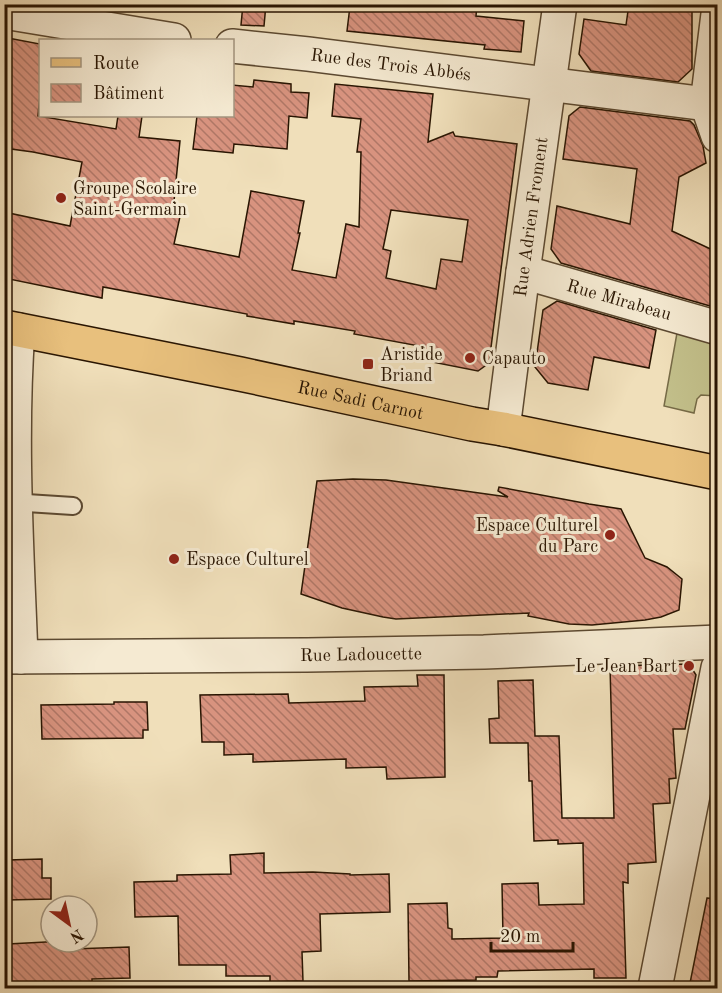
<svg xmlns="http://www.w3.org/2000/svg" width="722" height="993" font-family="'Old Standard TT',serif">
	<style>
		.green { fill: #c2bf8a; stroke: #766a46; stroke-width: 1.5 }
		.building { fill: url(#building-back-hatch); stroke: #291502; stroke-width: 1.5; fill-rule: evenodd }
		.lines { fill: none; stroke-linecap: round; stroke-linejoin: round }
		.service-casing { stroke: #5b4830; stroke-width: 20 }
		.minor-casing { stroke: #5b4830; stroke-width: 36 }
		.tertiary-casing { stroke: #5b4830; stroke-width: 36 }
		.primary-casing { stroke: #291502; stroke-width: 36 }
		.service { stroke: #f5ead2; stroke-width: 16 }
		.minor { stroke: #f5ead2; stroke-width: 33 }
		.tertiary { stroke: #f5ead2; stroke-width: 33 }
		.primary { stroke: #e8c07d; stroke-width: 33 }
		.poi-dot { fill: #8f2418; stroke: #f5ead2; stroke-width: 2 }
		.labels { text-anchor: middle; stroke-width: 6; stroke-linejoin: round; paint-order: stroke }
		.street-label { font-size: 18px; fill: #291502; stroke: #f5ead2 }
		.poi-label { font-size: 18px; fill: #291502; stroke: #f5ead2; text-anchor: start }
	</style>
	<defs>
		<pattern id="building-back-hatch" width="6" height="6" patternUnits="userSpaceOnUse" patternTransform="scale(1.5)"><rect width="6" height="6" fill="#d8937f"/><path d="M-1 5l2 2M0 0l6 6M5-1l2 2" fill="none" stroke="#af7766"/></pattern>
	</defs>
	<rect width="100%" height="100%" fill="#f0dfba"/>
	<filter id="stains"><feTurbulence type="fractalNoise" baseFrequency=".00333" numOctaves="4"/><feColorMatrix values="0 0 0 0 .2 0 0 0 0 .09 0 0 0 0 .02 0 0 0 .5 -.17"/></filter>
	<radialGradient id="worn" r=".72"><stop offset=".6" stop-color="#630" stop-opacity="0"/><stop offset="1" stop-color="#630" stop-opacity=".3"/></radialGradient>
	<polygon class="green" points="677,333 716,343 718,346 717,396 701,395 697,399 694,413 664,406"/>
	<g class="building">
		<polygon points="243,4 266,4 264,26 241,25"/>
		<polygon points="359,4 477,4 476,16 524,21 521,52 484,49 485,45 347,31 350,6 358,7"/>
		<polygon points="629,4 664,4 692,8 692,69 678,82 591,71 579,54 584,19 626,25"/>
		<path d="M8,38L40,44V95L38,116L116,129L118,116H142L139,137L180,141L173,211L181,212L174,244L239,257L251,191L304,201L298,233H300L292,270L336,278L346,224L359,227L361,152H357L361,119L332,116L335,84L433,94L428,142L453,132L455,136L517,144L489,363L478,371L422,360L425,347L354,334L355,331L294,321V324L247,316V314L103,287L102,298L4,278V212L70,226L82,162L33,152L4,148V58ZM391,210L468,220L462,262L441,259L436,289L386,278L391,251L383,249Z"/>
		<polygon points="254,80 291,84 291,92 309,93 307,118 289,116 287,149 234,144 233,153 193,149 197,116 232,116 232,85 253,87"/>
		<polygon points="580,107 690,121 694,125 703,146 706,163 679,177 672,231 717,252 717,308 561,263 551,249 557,206 630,224 637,169 563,159 569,116"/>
		<polygon points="557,301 656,330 649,368 594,357 588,390 548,383 535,367 543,310"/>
		<polygon points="353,479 386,480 508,497 498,491 499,487 589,504 621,509 645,558 667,567 682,579 679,610 661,617 645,620 592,625 569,624 528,616 529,613 396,619 383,617 342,608 301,594 317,481"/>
		<polygon points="689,664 696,675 685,729 673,729 676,778 669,779 670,803 653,804 656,862 628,864 628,883 623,882 626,978 594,978 594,969 498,971 497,977 476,977 476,980 409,981 408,904 447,903 448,928 452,929 452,939 503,938 502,884 538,883 539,905 584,904 583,843 558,844 558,840 534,841 532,781 529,781 528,743 490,743 489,719 499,718 498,681 533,680 535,736 559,736 562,818 614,818 610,666"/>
		<polygon points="417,675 444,675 445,777 387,779 386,767 346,768 346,759 253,762 253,754 224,755 224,742 202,742 200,695 288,694 289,703 365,701 364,687 418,686"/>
		<polygon points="114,702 147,702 148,730 143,730 143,738 42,739 41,705 114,704"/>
		<polygon points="264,853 264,873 313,872 350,874 350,875 389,874 390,912 320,914 321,951 302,952 303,981 270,982 270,976 226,976 226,965 179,965 178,916 135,917 134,882 177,881 177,875 231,874 230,855"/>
		<polygon points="42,859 42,878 51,878 51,899 7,900 8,860"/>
		<polygon points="707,898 717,899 717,988 689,988"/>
		<polygon points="46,942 70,942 72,949 129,947 130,978 92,979 92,988 9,988 8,944"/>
	</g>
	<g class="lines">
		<defs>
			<polyline id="service" points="11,502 73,506"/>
			<g id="minor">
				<polyline points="4,12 174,40"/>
				<polyline points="718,14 707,104 718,136"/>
				<path id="s1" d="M232,46L308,54L707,104"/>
				<path id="s2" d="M523,272L718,328"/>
				<path d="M18,330C10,439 17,548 21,657"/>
				<path id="s3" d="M4,657L307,655L484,652L718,642"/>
				<polyline points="655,988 718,668"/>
			</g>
			<g id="tertiary">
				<path id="s4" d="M503,429L523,272L560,4"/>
			</g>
			<g id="primary">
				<path id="s5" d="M4,327L240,374L472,424L503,429L718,473"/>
			</g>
		</defs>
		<use href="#service" class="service-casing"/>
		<use href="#minor" class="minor-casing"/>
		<use href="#tertiary" class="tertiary-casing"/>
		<use href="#primary" class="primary-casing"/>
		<use href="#service" class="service"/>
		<use href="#minor" class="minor"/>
		<use href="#tertiary" class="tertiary"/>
		<use href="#primary" class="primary"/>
	</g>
	<g class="poi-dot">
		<circle cx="61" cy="198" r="6"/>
		<circle cx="470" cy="358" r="6"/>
		<rect x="362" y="358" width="12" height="12" rx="3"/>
		<circle cx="610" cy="535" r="6"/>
		<circle cx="174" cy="559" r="6"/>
		<circle cx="689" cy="666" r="6"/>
	</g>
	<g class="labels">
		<g class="street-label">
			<text dy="6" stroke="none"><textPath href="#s1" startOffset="160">Rue des Trois Abbés</textPath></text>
			<text dy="6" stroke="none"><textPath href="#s4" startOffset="214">Rue Adrien Froment</textPath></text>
			<text dy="6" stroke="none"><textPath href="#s2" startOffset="100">Rue Mirabeau</textPath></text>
			<text dy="6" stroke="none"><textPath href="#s5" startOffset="364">Rue Sadi Carnot</textPath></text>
			<text dy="6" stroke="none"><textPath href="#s3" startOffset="357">Rue Ladoucette</textPath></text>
		</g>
		<g class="poi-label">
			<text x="73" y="194">Groupe Scolaire<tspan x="73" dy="21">Saint-Germain</tspan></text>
			<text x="380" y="360">Aristide<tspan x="380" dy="21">Briand</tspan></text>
			<text x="482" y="364">Capauto</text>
			<text x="598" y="531" text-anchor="end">Espace Culturel<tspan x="598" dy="21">du Parc</tspan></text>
			<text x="186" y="565">Espace Culturel</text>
			<text x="677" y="672" text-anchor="end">Le Jean Bart</text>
		</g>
	</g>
	<rect width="722" height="993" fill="none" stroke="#f0dfba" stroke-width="24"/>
	<rect x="6" y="6" width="710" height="981" fill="none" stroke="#291502" stroke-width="3"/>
	<rect x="12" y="12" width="698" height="969" fill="none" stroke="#291502" stroke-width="1.5"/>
	<rect x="39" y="39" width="195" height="78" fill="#f5ead2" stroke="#a3957f" stroke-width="1.5"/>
	<rect x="51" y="58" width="30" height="9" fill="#e8c07d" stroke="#a3957f" stroke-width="1.5"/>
	<text x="93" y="69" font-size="18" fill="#291502">Route</text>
	<rect x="51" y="84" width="30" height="18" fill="url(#building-back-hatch)" stroke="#a3957f" stroke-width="1.5"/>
	<text x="93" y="99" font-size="18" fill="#291502">Bâtiment</text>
	<g transform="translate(69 924) rotate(147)"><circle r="28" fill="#f5ead2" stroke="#a3957f" stroke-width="1.5"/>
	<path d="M0-4.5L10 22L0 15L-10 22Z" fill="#8f2418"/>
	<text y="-9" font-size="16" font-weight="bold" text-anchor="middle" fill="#291502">N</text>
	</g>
	<path d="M491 942v9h82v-9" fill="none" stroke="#291502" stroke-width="3"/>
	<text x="500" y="942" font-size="18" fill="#291502" stroke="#f5ead2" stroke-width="4.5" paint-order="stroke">20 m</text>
	<rect width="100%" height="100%" filter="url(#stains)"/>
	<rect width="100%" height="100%" fill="url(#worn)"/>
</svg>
